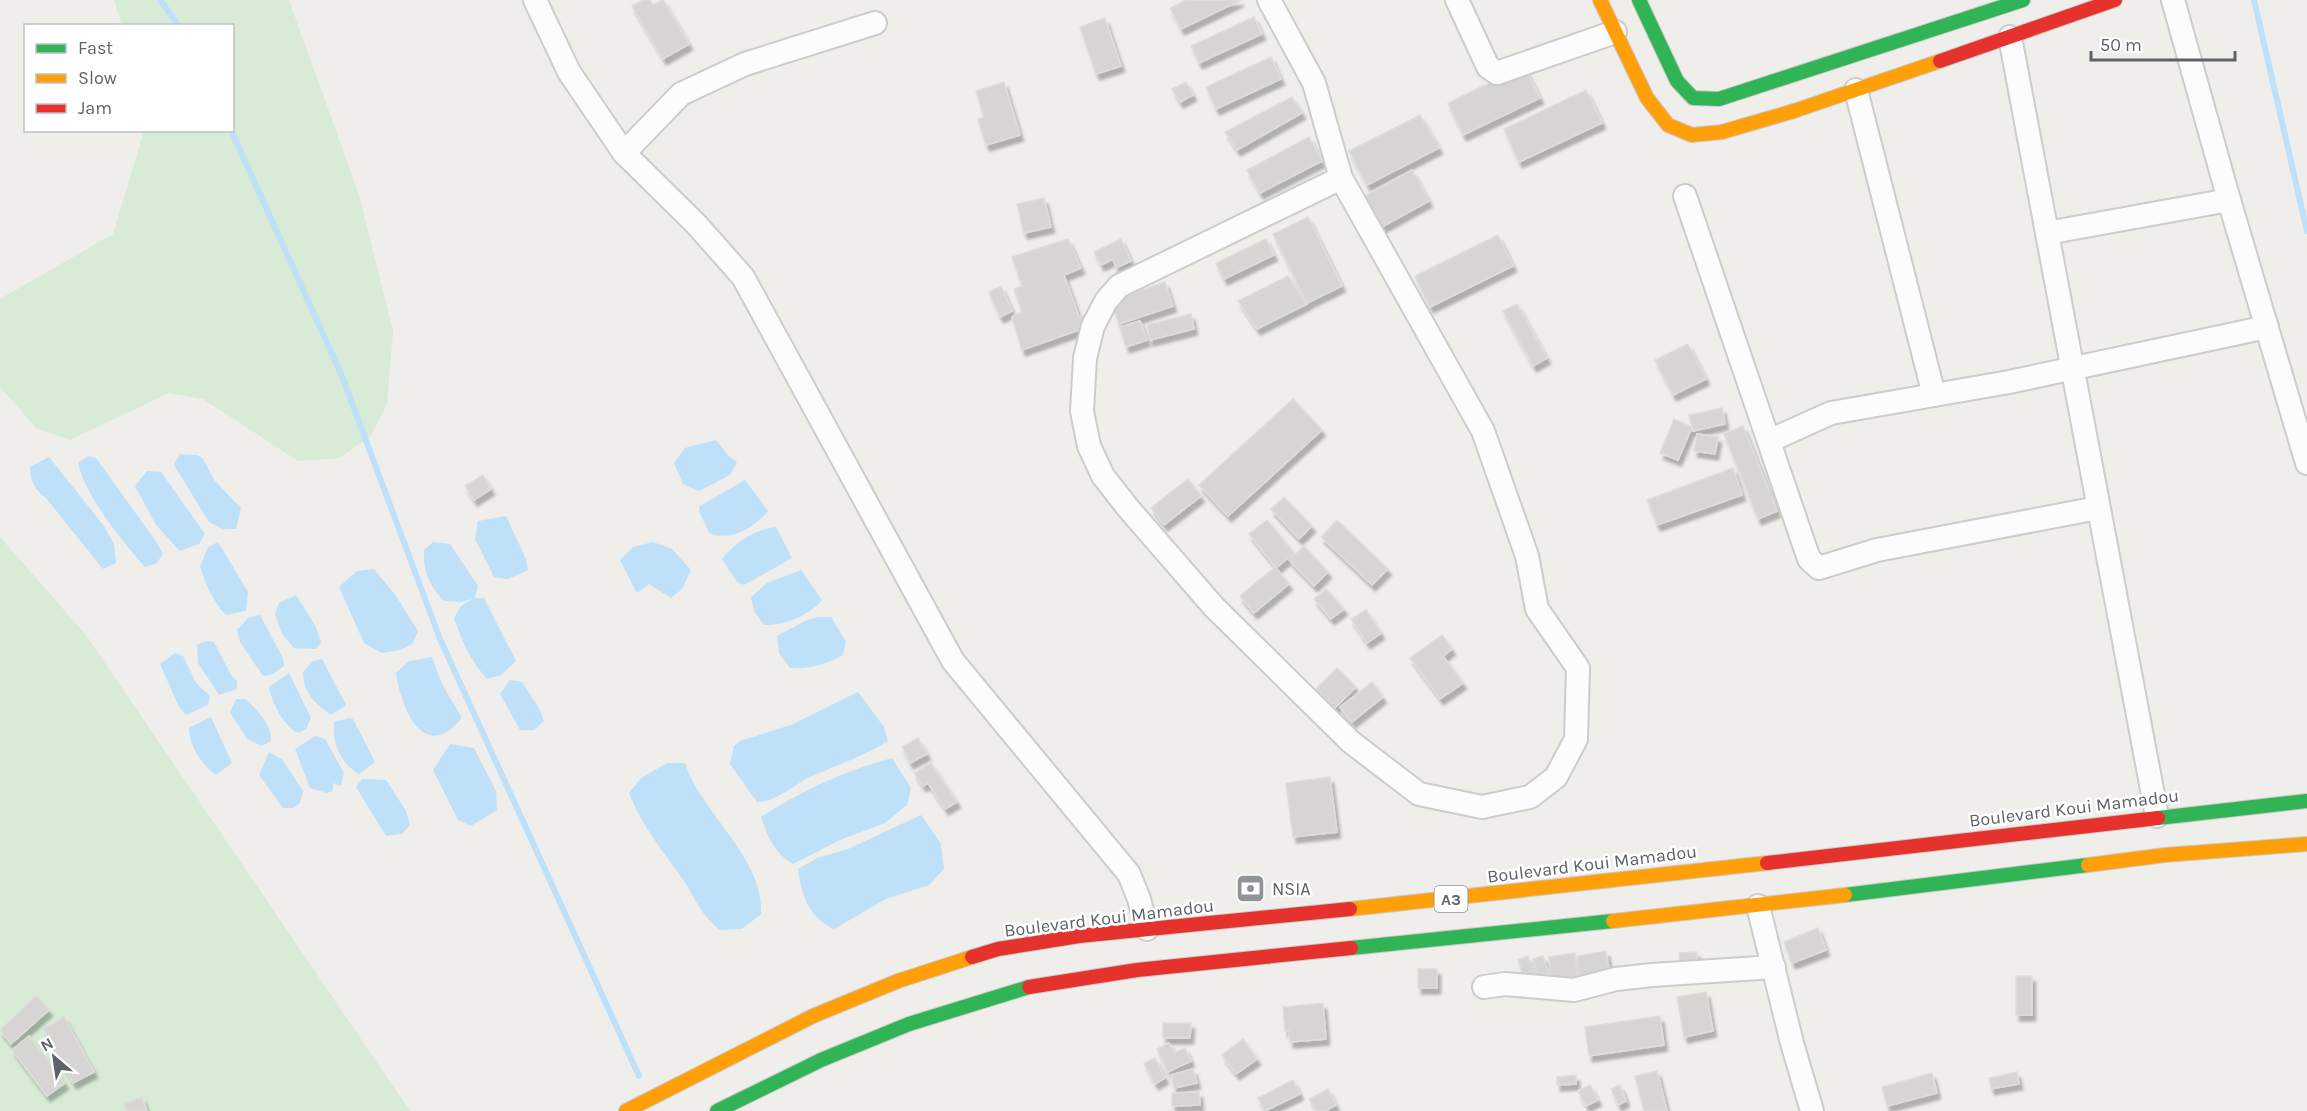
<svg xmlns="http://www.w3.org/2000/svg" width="2307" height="1111" font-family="Karla,sans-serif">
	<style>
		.green { fill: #d8ebd6 }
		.water { fill: #bfe0f9 }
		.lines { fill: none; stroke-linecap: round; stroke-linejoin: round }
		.stream { stroke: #bfe0f9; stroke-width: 6 }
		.building { fill: #d6d5d3; stroke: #deddd9; stroke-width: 1.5; filter: url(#shadow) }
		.street-casing { stroke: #cbcccc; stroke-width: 26 }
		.fast-casing { stroke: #cacacb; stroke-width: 16 }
		.slow-casing { stroke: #cacacb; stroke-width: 16 }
		.jam-casing { stroke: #cacacb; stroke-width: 16 }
		.street { stroke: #fdfcfc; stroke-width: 22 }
		.fast { stroke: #30b455; stroke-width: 14 }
		.slow { stroke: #ff9f0a; stroke-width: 14 }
		.jam { stroke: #e5322d; stroke-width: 14 }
		.labels { text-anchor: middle; stroke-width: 5; stroke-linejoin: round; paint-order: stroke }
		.shield { fill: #fff; stroke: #8f9295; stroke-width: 1.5 }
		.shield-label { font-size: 16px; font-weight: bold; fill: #5f6368 }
		.street-label { font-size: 18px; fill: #5f6368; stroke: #fff }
		.poi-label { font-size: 18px; fill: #5f6368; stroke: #fff; text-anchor: start }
	</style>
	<defs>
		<filter id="shadow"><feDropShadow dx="3.5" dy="6" stdDeviation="1.5" flood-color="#0004"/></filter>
	</defs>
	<rect width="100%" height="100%" fill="#efeeea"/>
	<g class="green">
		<polygon points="114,0 289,0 359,195 393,331 387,404 370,437 339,458 298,461 203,399 169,393 70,440 36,428 0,387 0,299 113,234 144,131 232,130 232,26 122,25"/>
		<polygon points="0,537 86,635 410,1111 0,1111"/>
	</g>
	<g class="water">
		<polygon points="716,440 729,456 737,462 730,475 699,491 683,484 674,463 685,448"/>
		<polygon points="180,454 197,455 203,459 215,481 241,508 236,529 223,529 209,522 174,465"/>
		<path d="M88,456L96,458L155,540L163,554L156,564L145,567C122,541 86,497 78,463Z"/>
		<path d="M49,457L104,526L114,544L116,563L103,569L46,498C35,490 30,481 30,467Z"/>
		<polygon points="147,471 161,472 205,534 199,544 180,551 156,525 135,486"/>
		<path d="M745,480L768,511C754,528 730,542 709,533L699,511L700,506Z"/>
		<polygon points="506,516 526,559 528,570 508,579 494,577 475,539 478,521"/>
		<path d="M776,527L792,558L744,585L737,582L722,559C736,542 754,530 776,527Z"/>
		<path d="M218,542L248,592L246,611L226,615C213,602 206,584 200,567L208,547Z"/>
		<path d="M433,542L450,544L478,586L475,598H484L516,661L501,675L487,679C471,661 462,642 454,618L461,606L472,599L460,602L444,601C429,586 423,571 424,550Z"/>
		<polygon points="653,542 672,549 691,570 682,589 671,598 649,584 637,593 620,560 633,547"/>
		<polygon points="374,569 396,596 418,631 412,644 400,650 382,653 364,643 339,587 357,571"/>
		<path d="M801,570L822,600C809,615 784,626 764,625L754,611L751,597L767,583Z"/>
		<polygon points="296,595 316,627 321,642 316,649 294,648 282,634 275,614 279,603"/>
		<polygon points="260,615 283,658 284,666 273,674 263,676 240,642 237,630 248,618"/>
		<path d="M818,617H831L846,642L843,655C825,665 811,669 790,668L779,653L777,636L805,621Z"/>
		<polygon points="206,641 214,642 231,675 237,681 237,689 219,695 198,663 197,645"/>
		<polygon points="175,653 183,656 196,683 210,696 208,705 186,715 179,707 160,664"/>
		<path d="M432,657L442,684L462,718C423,765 401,707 396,673L409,661Z"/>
		<path d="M322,659L346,705L331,715C315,704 303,692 303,672L313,661Z"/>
		<path d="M289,673L311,718L306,729L298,733C283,725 272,703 269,687Z"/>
		<polygon points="510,680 522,682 539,708 544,721 534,730 520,730 500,694"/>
		<path d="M858,692L884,727L888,741C864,756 837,765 812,776C793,785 779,801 757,802L730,764L734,746L740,741L791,725Z"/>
		<path d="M236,699H246C257,711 272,724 271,741L262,746L247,739L230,712Z"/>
		<path d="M211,717L232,763L216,775C202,765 189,746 189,728Z"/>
		<path d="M349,718L353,719L375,762L359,774C340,763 332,743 334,722Z"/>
		<polygon points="315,736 325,739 344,773 341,786 333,783 333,791 327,793 310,788 295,749"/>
		<polygon points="450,744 474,748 496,791 497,810 471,826 458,820 433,770"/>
		<polygon points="269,752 282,759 303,791 300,803 293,808 283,808 259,775"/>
		<path d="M892,758L911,788L907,805L885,823L840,840L793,864C774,853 768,837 761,817C803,790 844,771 892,758Z"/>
		<path d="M667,763H685C701,813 765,859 761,914L742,929L720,930C701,915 696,900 684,881C663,851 643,828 629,793L641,778Z"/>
		<polygon points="362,779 386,780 406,811 410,825 402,834 386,836 356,787"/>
		<path d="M921,815L941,844L944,869L929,885L886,899L834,929C808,917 802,896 798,869L817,858L848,849Z"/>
	</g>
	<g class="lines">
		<g class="stream">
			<polyline points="160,0 179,26"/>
			<polyline points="2254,0 2307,231"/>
			<polyline points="231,130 342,376 440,639 639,1076"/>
		</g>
	</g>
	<g class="building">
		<polygon points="643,0 650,0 653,5 663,0 689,44 663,59 632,6"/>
		<polygon points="1186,0 1241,0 1181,29 1170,8"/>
		<polygon points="1254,17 1262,34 1199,63 1191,46"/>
		<polygon points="1105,18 1121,66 1096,74 1080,27"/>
		<polygon points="1271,57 1281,79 1216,109 1206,87"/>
		<polygon points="1524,66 1540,98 1463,135 1448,103"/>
		<polygon points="1004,82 1020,135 986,145 978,119 984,117 976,91"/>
		<polygon points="1186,82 1193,95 1180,102 1172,89"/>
		<polygon points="1586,90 1602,123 1519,162 1504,129"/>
		<polygon points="1292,97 1302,113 1237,150 1225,132"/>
		<polygon points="1420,115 1439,148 1367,185 1349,151"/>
		<polygon points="1309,137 1322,161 1260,193 1247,170"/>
		<polygon points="1412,170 1429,201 1380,228 1363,197"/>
		<polygon points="1044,198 1051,227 1024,233 1017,204"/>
		<polygon points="1308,217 1342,286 1307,303 1273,234"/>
		<polygon points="1498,235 1513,266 1430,307 1415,276"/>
		<polygon points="1068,239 1081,268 1064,275 1079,317 1084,315 1090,326 1022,350 1012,317 1022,312 1014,289 1022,286 1012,257"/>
		<polygon points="1121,239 1131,261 1116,268 1113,259 1101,265 1094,252"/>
		<polygon points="1266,239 1274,255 1224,279 1216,263"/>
		<polygon points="1288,276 1307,304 1257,329 1238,301"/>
		<polygon points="1165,282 1173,306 1119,324 1111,301"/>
		<polygon points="1001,286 1012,311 1000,317 989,292"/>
		<polygon points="1517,304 1547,358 1533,366 1503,311"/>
		<polygon points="1191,314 1194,329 1150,340 1147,325"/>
		<polygon points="1140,321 1147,340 1126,347 1120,327"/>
		<polygon points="1688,344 1706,379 1673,395 1655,360"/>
		<polygon points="1293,399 1322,430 1228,516 1199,485"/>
		<polygon points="1722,408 1725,424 1693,431 1689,415"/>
		<polygon points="1674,419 1692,427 1678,460 1660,453"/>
		<polygon points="1743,426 1777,511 1758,519 1724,434"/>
		<polygon points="1697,434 1718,437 1715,454 1694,451"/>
		<polygon points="1733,468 1742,495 1657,525 1647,500"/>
		<polygon points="483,475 491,489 474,500 465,486"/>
		<polygon points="1188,479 1201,496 1164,525 1151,508"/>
		<polygon points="1284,497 1312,526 1299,539 1271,509"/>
		<polygon points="1267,520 1294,553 1276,568 1249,534"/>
		<polygon points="1337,520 1388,569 1372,585 1321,537"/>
		<polygon points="1304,546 1328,572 1314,586 1289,560"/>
		<polygon points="1275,567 1289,584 1254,613 1240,596"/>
		<polygon points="1326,589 1344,609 1331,619 1314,599"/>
		<polygon points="1366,610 1381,633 1367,643 1351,619"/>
		<polygon points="1442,635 1452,649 1443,656 1463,683 1440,699 1410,658"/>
		<polygon points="1337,668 1356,687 1335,708 1316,689"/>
		<polygon points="1372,682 1383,697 1352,722 1340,707"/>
		<polygon points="918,738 927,754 910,763 902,747"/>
		<polygon points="931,763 957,802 945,809 928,783 923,786 914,773"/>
		<polygon points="1330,777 1337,832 1293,837 1286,783"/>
		<polygon points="1818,928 1826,950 1792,963 1784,942"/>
		<polygon points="1606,951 1610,974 1580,980 1577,956"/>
		<polygon points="1697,952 1697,965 1680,966 1679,953"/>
		<polygon points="1575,953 1578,980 1552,983 1549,957"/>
		<polygon points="1528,956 1536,976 1524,978 1518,960"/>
		<polygon points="1543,956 1549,974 1539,977 1533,959"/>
		<rect x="1418" y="969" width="19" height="19"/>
		<rect x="2016" y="976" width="16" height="39"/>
		<polygon points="1706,992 1713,1031 1684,1037 1677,997"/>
		<polygon points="36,996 49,1010 11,1044 0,1030"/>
		<polygon points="1323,1003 1326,1039 1290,1042 1289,1031 1285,1031 1283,1007"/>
		<polygon points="1660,1016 1664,1045 1589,1056 1585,1027"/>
		<polygon points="64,1017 94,1072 73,1083 43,1029"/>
		<polygon points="1163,1023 1191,1023 1190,1038 1163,1038"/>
		<polygon points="29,1036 65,1083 47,1096 12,1050"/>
		<polygon points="1243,1039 1257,1059 1236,1074 1222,1055"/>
		<polygon points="1169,1043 1174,1053 1185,1048 1191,1061 1168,1072 1157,1049"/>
		<polygon points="1155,1058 1165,1078 1155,1084 1144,1063"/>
		<polygon points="1193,1069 1197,1083 1174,1088 1171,1075"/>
		<polygon points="1657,1071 1667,1111 1644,1111 1635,1076"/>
		<polygon points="2017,1072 2019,1084 1991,1089 1989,1078"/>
		<polygon points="1932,1073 1937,1093 1887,1106 1882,1087"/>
		<polygon points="1576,1075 1576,1084 1557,1085 1557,1077"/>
		<polygon points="1293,1080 1300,1094 1265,1111 1258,1098"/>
		<polygon points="1590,1085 1598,1100 1586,1106 1578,1091"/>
		<polygon points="1620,1085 1626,1101 1618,1105 1611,1089"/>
		<polygon points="1328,1089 1336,1105 1325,1111 1316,1111 1309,1099"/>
		<polygon points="1199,1092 1200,1105 1172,1106 1172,1093"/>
		<polygon points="142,1097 147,1111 127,1111 124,1104"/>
	</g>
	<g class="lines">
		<defs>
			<g id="street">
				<polyline points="535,0 569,72 624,153 697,225 743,277 953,661 1129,874 1139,899 1147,929"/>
				<polyline points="1269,0 1314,83 1341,178 1483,431 1527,556 1537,609 1578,668 1576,739 1556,777 1530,797 1482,807 1419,794 1351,742 1214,607 1128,508 1103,476 1089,446 1082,411 1085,358 1093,326 1106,301 1119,286 1341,178"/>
				<polyline points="1457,0 1488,67 1497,73 1615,32"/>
				<polyline points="2173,0 2229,200"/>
				<polyline points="2010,37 2157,816"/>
				<polyline points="1856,90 1934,395"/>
				<polyline points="624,153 681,94 745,64 875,23"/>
				<polyline points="1685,196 1809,559 1819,568 1877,550 2098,508"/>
				<polyline points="2047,233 2229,200 2307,463"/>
				<polyline points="1769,441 1831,413 2009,382 2267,327"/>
				<polyline points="1758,906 1792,1043 1812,1111"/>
				<polyline points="1484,987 1505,984 1574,990 1616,979 1652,975 1774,967"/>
			</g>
			<g id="fast">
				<polyline points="1639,0 1677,81 1693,98 1719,99 2023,0"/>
				<polyline points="2158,818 2307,801"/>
				<polyline points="1845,895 2088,865"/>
				<polyline points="1351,948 1613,921"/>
				<polyline points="717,1111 821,1060 909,1024 1029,987"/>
			</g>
			<g id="slow">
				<polyline points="1600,0 1647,98 1668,125 1692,135 1722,132 1794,111 1940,61"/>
				<polyline points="2088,865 2165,855 2307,844"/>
				<polyline points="1350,909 1767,863"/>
				<polyline points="1613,921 1845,895"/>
				<polyline points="626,1111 813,1016 898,981 972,957"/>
			</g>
			<g id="jam">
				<polyline points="1940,61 2115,0"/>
				<polyline points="1767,863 2158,818"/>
				<polyline points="972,957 998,949 1079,936 1350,909"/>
				<polyline points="1029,987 1137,970 1351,948"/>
			</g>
		</defs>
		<use href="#street" class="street-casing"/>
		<use href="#fast" class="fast-casing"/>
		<use href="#slow" class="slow-casing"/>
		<use href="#jam" class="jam-casing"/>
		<use href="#street" class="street"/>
		<use href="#fast" class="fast"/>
		<use href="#slow" class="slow"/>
		<use href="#jam" class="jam"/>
	</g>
	<defs>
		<symbol id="bank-square" viewBox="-11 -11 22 22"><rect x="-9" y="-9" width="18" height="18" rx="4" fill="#919496" stroke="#fff"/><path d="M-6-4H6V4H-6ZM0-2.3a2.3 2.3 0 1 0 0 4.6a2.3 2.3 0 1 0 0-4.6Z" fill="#fff"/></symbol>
	</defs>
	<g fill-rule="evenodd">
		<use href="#bank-square" x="1234" y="872" width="33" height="33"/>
	</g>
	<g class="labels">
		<rect class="shield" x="1434.5" y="886" width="33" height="26" rx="4.5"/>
		<g class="shield-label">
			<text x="1451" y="905">A3</text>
		</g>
		<g class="street-label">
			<text transform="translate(2074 808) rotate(-7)" y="6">Boulevard Koui Mamadou</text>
			<text transform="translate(1592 864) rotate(-7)" y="6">Boulevard Koui Mamadou</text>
			<text transform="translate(1109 918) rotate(-7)" y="6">Boulevard Koui Mamadou</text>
		</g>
		<g class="poi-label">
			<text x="1272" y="895">NSIA</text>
		</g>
	</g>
	<rect x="24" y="24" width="210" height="108" fill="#ffffff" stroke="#bfc1c3" stroke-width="1.5"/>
	<rect x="36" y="44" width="30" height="9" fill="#30b455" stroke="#bfc1c3" stroke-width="1.5"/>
	<text x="78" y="54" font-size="18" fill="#5f6368">Fast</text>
	<rect x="36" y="74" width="30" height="9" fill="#ff9f0a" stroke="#bfc1c3" stroke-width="1.5"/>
	<text x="78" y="84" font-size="18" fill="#5f6368">Slow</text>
	<rect x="36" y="104" width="30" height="9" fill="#e5322d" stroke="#bfc1c3" stroke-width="1.5"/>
	<text x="78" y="114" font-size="18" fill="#5f6368">Jam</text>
	<g transform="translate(54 1057) rotate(331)" stroke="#ffffff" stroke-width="4.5" paint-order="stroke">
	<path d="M0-4.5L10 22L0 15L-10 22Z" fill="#5f6368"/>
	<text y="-9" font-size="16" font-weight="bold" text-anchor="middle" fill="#5f6368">N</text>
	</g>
	<path d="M2091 51v9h144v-9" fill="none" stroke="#5f6368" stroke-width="3"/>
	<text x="2100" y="51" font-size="18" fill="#5f6368" stroke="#ffffff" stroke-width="4.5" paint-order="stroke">50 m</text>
</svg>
